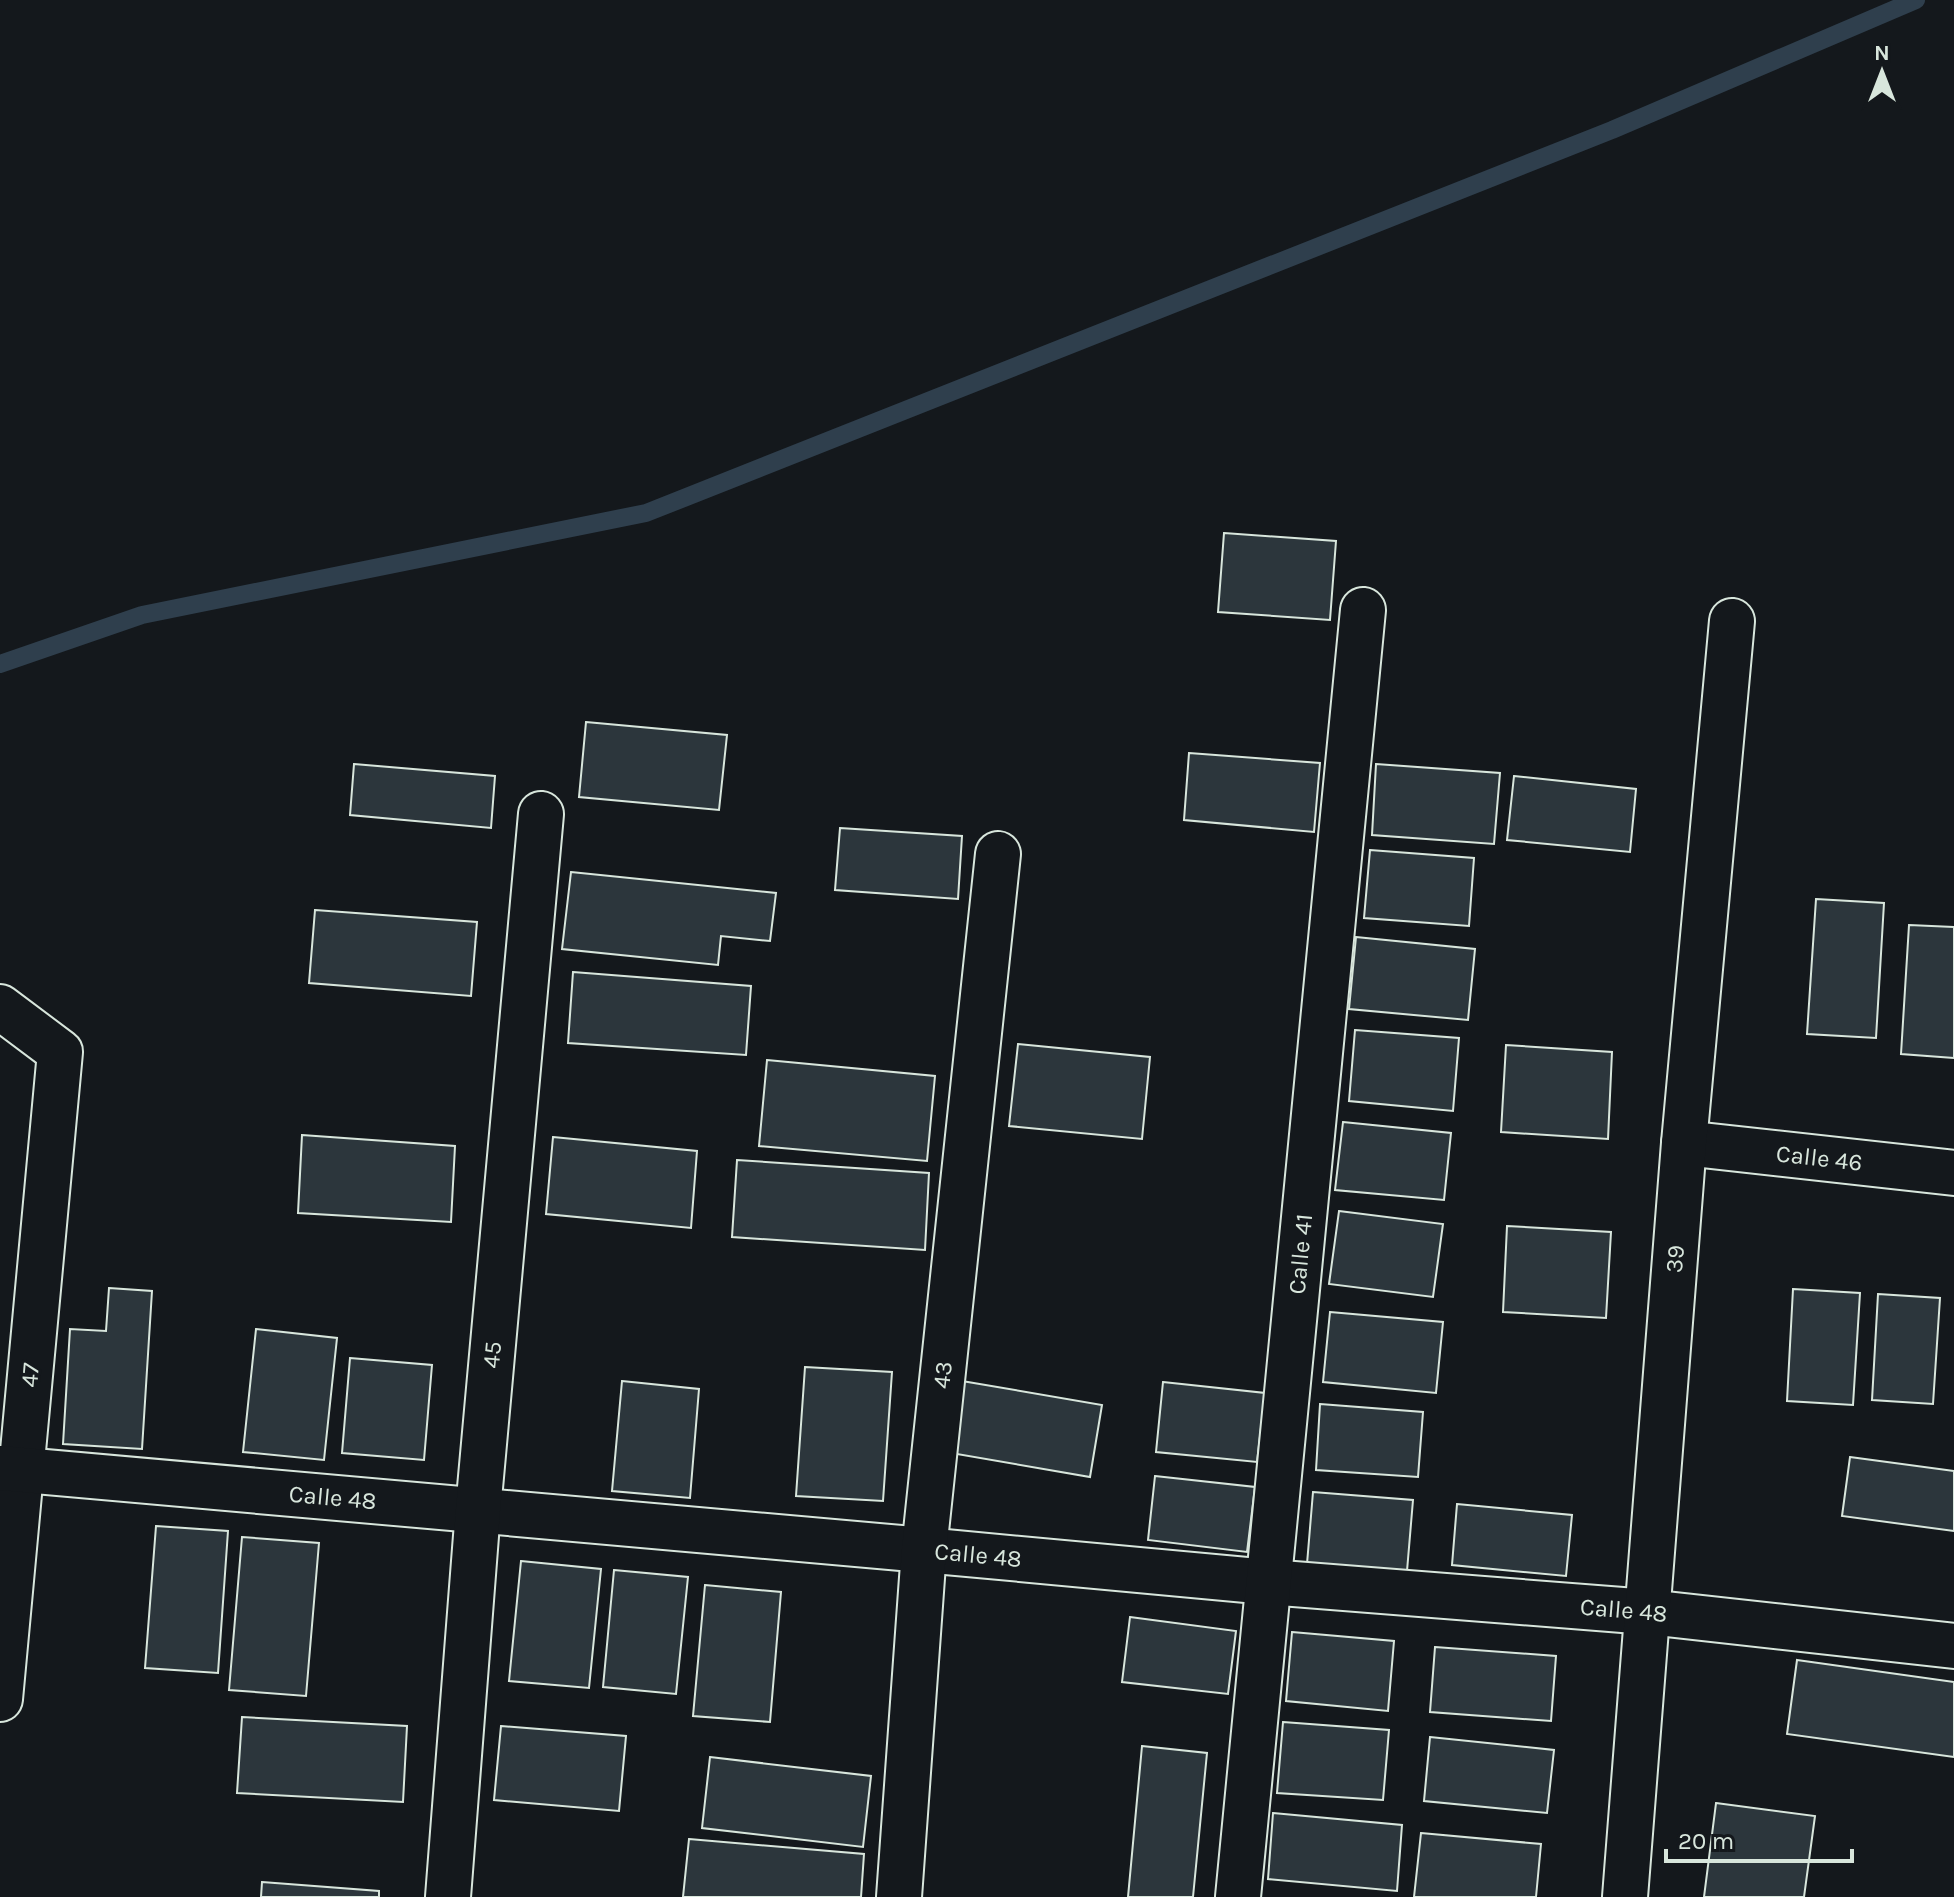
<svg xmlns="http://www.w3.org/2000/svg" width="1954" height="1897" font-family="Karla,sans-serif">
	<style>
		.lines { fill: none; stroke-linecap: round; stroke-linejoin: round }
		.stream { stroke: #2f3f4d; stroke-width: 18 }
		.building { fill: #2c363c; stroke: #d8e6dc; stroke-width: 2 }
		.street-casing { stroke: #d8e6dc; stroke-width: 48 }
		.street { stroke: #14181c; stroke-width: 44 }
		.labels { text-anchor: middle; stroke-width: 6; stroke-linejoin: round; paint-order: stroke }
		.street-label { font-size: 24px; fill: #d8e6dc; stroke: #14181c }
	</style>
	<rect width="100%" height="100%" fill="#14181c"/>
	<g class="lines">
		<polyline class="stream" points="0,664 142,615 646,513 1612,130 1916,0"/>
	</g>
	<g class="building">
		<polygon points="1224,533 1336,541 1330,620 1218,612"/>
		<polygon points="586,722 727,735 719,810 579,797"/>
		<polygon points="1189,753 1320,763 1314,832 1184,820"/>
		<polygon points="354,764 495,776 491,828 350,815"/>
		<polygon points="1376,764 1500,773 1494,844 1372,835"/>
		<polygon points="1514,776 1636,789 1630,852 1507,840"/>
		<polygon points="840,828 962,836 958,899 835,890"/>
		<polygon points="1370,850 1474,858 1469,926 1364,918"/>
		<polygon points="571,872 776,893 770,941 721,936 718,965 562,949"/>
		<polygon points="1816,899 1884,903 1876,1038 1807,1034"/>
		<polygon points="315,910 477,922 471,996 309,983"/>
		<polygon points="1909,925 1954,927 1954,1058 1901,1054"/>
		<polygon points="1356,937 1475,949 1468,1020 1349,1009"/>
		<polygon points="573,972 751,986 746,1055 568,1043"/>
		<polygon points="1355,1030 1459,1038 1453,1111 1349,1101"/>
		<polygon points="1018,1044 1150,1057 1142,1139 1009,1126"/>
		<polygon points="1506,1045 1612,1052 1608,1139 1501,1132"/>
		<polygon points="767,1060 935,1076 927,1161 759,1146"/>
		<polygon points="1343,1122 1451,1133 1444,1200 1335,1190"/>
		<polygon points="302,1135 455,1146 451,1222 298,1213"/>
		<polygon points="553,1137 697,1151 691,1228 546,1214"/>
		<polygon points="737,1160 929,1173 925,1250 732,1237"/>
		<polygon points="1339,1211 1443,1224 1433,1297 1329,1284"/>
		<polygon points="1507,1226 1611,1232 1606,1318 1503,1312"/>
		<polygon points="109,1288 152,1291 142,1449 63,1444 70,1329 106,1331"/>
		<polygon points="1793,1289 1860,1293 1853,1405 1787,1401"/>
		<polygon points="1878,1294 1940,1298 1933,1404 1872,1400"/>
		<polygon points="1330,1312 1443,1322 1436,1393 1323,1382"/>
		<polygon points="256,1329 337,1338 324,1460 243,1452"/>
		<polygon points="350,1358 432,1365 424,1460 342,1453"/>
		<polygon points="805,1367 892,1372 883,1501 796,1496"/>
		<polygon points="622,1381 699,1389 690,1498 612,1491"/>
		<polygon points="962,1381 1102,1405 1090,1477 951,1453"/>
		<polygon points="1163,1382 1265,1393 1257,1462 1156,1452"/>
		<polygon points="1320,1404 1423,1412 1418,1477 1316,1470"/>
		<polygon points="1850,1457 1954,1471 1954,1531 1842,1516"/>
		<polygon points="1155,1476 1255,1487 1247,1552 1148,1540"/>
		<polygon points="1313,1492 1413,1500 1407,1571 1307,1564"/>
		<polygon points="1457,1504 1572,1515 1566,1576 1452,1565"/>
		<polygon points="156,1526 228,1531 218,1673 145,1668"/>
		<polygon points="242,1537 319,1543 306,1696 229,1690"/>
		<polygon points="521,1561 601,1569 589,1688 509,1681"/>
		<polygon points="614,1570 688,1577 676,1694 603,1687"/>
		<polygon points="705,1585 781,1592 770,1722 693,1716"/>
		<polygon points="1130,1617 1236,1631 1228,1694 1122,1682"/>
		<polygon points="1292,1632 1394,1641 1388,1711 1286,1701"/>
		<polygon points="1435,1647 1556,1656 1551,1721 1430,1712"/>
		<polygon points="1797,1660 1954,1682 1954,1757 1787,1734"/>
		<polygon points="242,1717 407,1726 403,1802 237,1793"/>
		<polygon points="1283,1722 1389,1730 1383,1800 1277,1793"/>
		<polygon points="501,1726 626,1736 619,1811 494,1800"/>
		<polygon points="1430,1737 1554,1750 1547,1813 1424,1801"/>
		<polygon points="1142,1746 1207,1753 1193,1897 1128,1897"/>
		<polygon points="710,1757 871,1776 863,1847 702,1828"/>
		<polygon points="1716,1803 1815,1816 1804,1897 1704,1897"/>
		<polygon points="1273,1813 1402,1825 1397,1891 1268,1879"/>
		<polygon points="1421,1833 1541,1844 1536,1897 1414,1897"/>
		<polygon points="689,1839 864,1854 861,1897 683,1897"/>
		<polygon points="262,1882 379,1891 379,1897 261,1897"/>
	</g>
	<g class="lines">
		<defs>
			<g id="street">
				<polyline points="0,1007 60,1052 0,1699"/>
				<path id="s1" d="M1684,1143L1954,1173"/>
				<path id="s2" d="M0,1468L924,1550L1268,1582L1648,1612L1954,1646"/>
				<path id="s3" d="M448,1897L478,1510L541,814"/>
				<path id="s4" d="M899,1897L924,1550L998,854"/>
				<path id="s5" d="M1238,1897L1363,610"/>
				<path id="s6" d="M1625,1897L1684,1143L1732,621"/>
			</g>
		</defs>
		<use href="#street" class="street-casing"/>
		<use href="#street" class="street"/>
	</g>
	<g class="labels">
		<g class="street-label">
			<text dy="8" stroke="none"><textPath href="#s1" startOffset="136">Calle 46</textPath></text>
			<text dy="8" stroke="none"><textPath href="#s5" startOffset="646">Calle 41</textPath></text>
			<text dy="8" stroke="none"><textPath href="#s6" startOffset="640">39</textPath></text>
			<text dy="8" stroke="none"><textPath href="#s3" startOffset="544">45</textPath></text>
			<text transform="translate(30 1375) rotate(-85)" y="8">47</text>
			<text dy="8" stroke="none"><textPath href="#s4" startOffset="524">43</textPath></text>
			<text dy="8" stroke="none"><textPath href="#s2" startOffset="334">Calle 48</textPath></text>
			<text dy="8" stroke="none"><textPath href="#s2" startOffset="982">Calle 48</textPath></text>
			<text dy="8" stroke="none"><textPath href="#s2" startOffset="1630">Calle 48</textPath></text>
		</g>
	</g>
	<g transform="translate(1882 72)" stroke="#14181c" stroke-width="6" paint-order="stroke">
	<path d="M0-6L14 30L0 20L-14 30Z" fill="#d8e6dc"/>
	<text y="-12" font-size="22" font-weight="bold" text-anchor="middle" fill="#d8e6dc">N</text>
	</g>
	<path d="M1666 1849v12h186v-12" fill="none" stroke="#d8e6dc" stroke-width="4"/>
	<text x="1678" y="1849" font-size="24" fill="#d8e6dc" stroke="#14181c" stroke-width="6" paint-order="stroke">20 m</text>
</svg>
